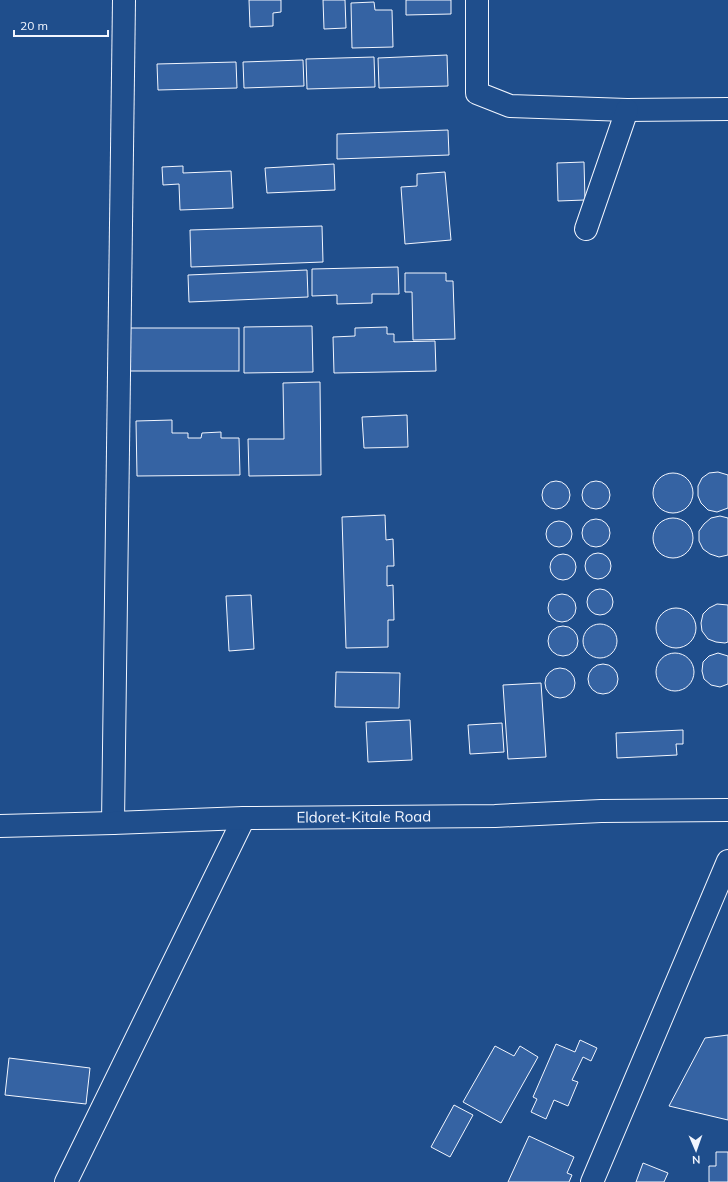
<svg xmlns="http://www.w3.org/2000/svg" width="728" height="1182" font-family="Mulish,sans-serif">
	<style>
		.building { fill: #3563a3; stroke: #f2f6ff }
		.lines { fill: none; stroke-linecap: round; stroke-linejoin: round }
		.minor-casing { stroke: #f2f6ff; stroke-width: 24 }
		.highway-casing { stroke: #f2f6ff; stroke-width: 24 }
		.minor { stroke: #1f4e8c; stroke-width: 22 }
		.highway { stroke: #1f4e8c; stroke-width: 22 }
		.labels { text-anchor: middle; stroke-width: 3; stroke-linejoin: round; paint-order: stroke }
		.street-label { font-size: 15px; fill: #f2f6ff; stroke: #1f4e8c }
	</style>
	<rect width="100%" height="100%" fill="#1f4e8c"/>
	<g class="building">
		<polygon points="249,0 281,0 281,12 273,13 273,26 250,27"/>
		<polygon points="323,0 345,0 346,28 324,29"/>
		<polygon points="406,0 451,0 451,14 406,15"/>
		<polygon points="374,2 375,10 392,10 393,47 352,48 351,3"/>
		<polygon points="447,55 448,86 379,88 378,58"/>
		<polygon points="374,57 375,87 307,89 306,59"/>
		<polygon points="303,60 304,86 244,88 243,62"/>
		<polygon points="236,62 237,88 158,90 157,64"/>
		<polygon points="448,130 449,155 337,159 337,134"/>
		<polygon points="584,162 585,200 558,201 557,163"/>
		<polygon points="334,164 335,190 267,193 265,168"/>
		<polygon points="183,166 183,173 231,171 233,208 180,210 179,184 163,185 162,167"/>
		<polygon points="445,172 451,240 405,244 401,187 417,186 417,174"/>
		<polygon points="322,226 323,262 191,267 190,230"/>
		<polygon points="398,267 399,294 372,294 372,303 337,304 337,295 312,296 312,269"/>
		<polygon points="307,270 308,297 189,302 188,275"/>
		<polygon points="405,273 446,273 446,281 453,281 455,339 413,340 412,292 405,292"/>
		<polygon points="312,326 313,372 244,373 244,327"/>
		<polygon points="387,327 387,334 394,334 394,342 435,341 436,371 334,373 333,337 355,336 355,328"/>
		<rect x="130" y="328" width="109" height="43"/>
		<polygon points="320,382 321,475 249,476 248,439 284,439 283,383"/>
		<polygon points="407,415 408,447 364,448 362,417"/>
		<polygon points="172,420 172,433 188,433 188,438 201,438 202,433 221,432 221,438 239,438 240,475 137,476 136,421"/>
		<polygon points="718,472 728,475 728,508 717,512 708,510 701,503 698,496 698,486 702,478 709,473"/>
		<circle cx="673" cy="493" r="20"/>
		<circle cx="596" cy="495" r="14"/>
		<circle cx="556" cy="495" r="14"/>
		<polygon points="385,515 386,540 393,539 394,566 387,566 387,586 393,585 394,620 388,620 388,647 346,648 342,517"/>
		<polygon points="720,516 728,518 728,555 719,557 710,554 703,549 699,541 699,531 704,524 711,518"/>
		<circle cx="673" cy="538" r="20"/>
		<circle cx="596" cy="533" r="14"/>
		<circle cx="559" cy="534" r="13"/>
		<circle cx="598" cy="566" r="13"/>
		<circle cx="563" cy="567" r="13"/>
		<circle cx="600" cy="602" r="13"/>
		<circle cx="562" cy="608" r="14"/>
		<polygon points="251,595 254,649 229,651 226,596"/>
		<polygon points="717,604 728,605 728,642 725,643 716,642 708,639 702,631 701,623 703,614 709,608"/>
		<circle cx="676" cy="628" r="20"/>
		<circle cx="600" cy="641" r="17"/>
		<circle cx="563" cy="641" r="15"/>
		<circle cx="675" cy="672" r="19"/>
		<polygon points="718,653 728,656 728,684 720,687 711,685 704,679 702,671 703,662 709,656"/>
		<circle cx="603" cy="679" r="15"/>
		<circle cx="560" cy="683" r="15"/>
		<polygon points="336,672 400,673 399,708 335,707"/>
		<polygon points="541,683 546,757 508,759 503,685"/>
		<polygon points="410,720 412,760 368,762 366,722"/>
		<polygon points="502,723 504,752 470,754 468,725"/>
		<polygon points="683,730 683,744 676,744 677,755 617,758 616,733"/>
		<polygon points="728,1035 728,1120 669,1106 705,1038"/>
		<polygon points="580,1040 597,1048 591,1061 583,1057 572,1080 578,1082 568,1106 554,1100 546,1119 531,1112 537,1099 533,1097 556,1044 575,1052"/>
		<polygon points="495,1046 514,1056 520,1046 538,1057 501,1123 463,1102"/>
		<polygon points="9,1058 90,1068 86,1104 5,1095"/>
		<polygon points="454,1105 473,1115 450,1157 431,1147"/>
		<polygon points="529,1136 574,1157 567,1173 572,1175 569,1182 508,1182"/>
		<polygon points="716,1152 728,1152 728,1182 709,1182 709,1166 716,1166"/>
		<polygon points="643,1163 668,1173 664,1182 636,1182"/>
	</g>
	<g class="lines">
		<defs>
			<g id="minor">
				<polyline points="477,0 477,93 510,106 627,110 728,109"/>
				<polyline points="586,229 627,110"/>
				<polyline points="113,823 124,0"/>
				<polyline points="66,1182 244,818"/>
				<polyline points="592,1182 728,861"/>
			</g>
			<g id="highway">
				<path id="s1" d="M0,826L113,823L244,818L495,816L601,811L728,810"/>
			</g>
		</defs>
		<use href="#minor" class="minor-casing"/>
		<use href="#highway" class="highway-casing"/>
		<use href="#minor" class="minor"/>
		<use href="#highway" class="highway"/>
	</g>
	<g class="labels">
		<g class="street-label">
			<text dy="5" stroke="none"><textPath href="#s1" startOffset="364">Eldoret-Kitale Road</textPath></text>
		</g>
	</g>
	<g transform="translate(696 1150) rotate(178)" stroke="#1f4e8c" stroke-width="3" paint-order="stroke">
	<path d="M0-3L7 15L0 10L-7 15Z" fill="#f2f6ff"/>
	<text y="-6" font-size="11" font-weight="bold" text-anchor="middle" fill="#f2f6ff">N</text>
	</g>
	<path d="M14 30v6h94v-6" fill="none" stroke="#f2f6ff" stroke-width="2"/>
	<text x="20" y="30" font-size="12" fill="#f2f6ff" stroke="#1f4e8c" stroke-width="3" paint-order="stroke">20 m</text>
</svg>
